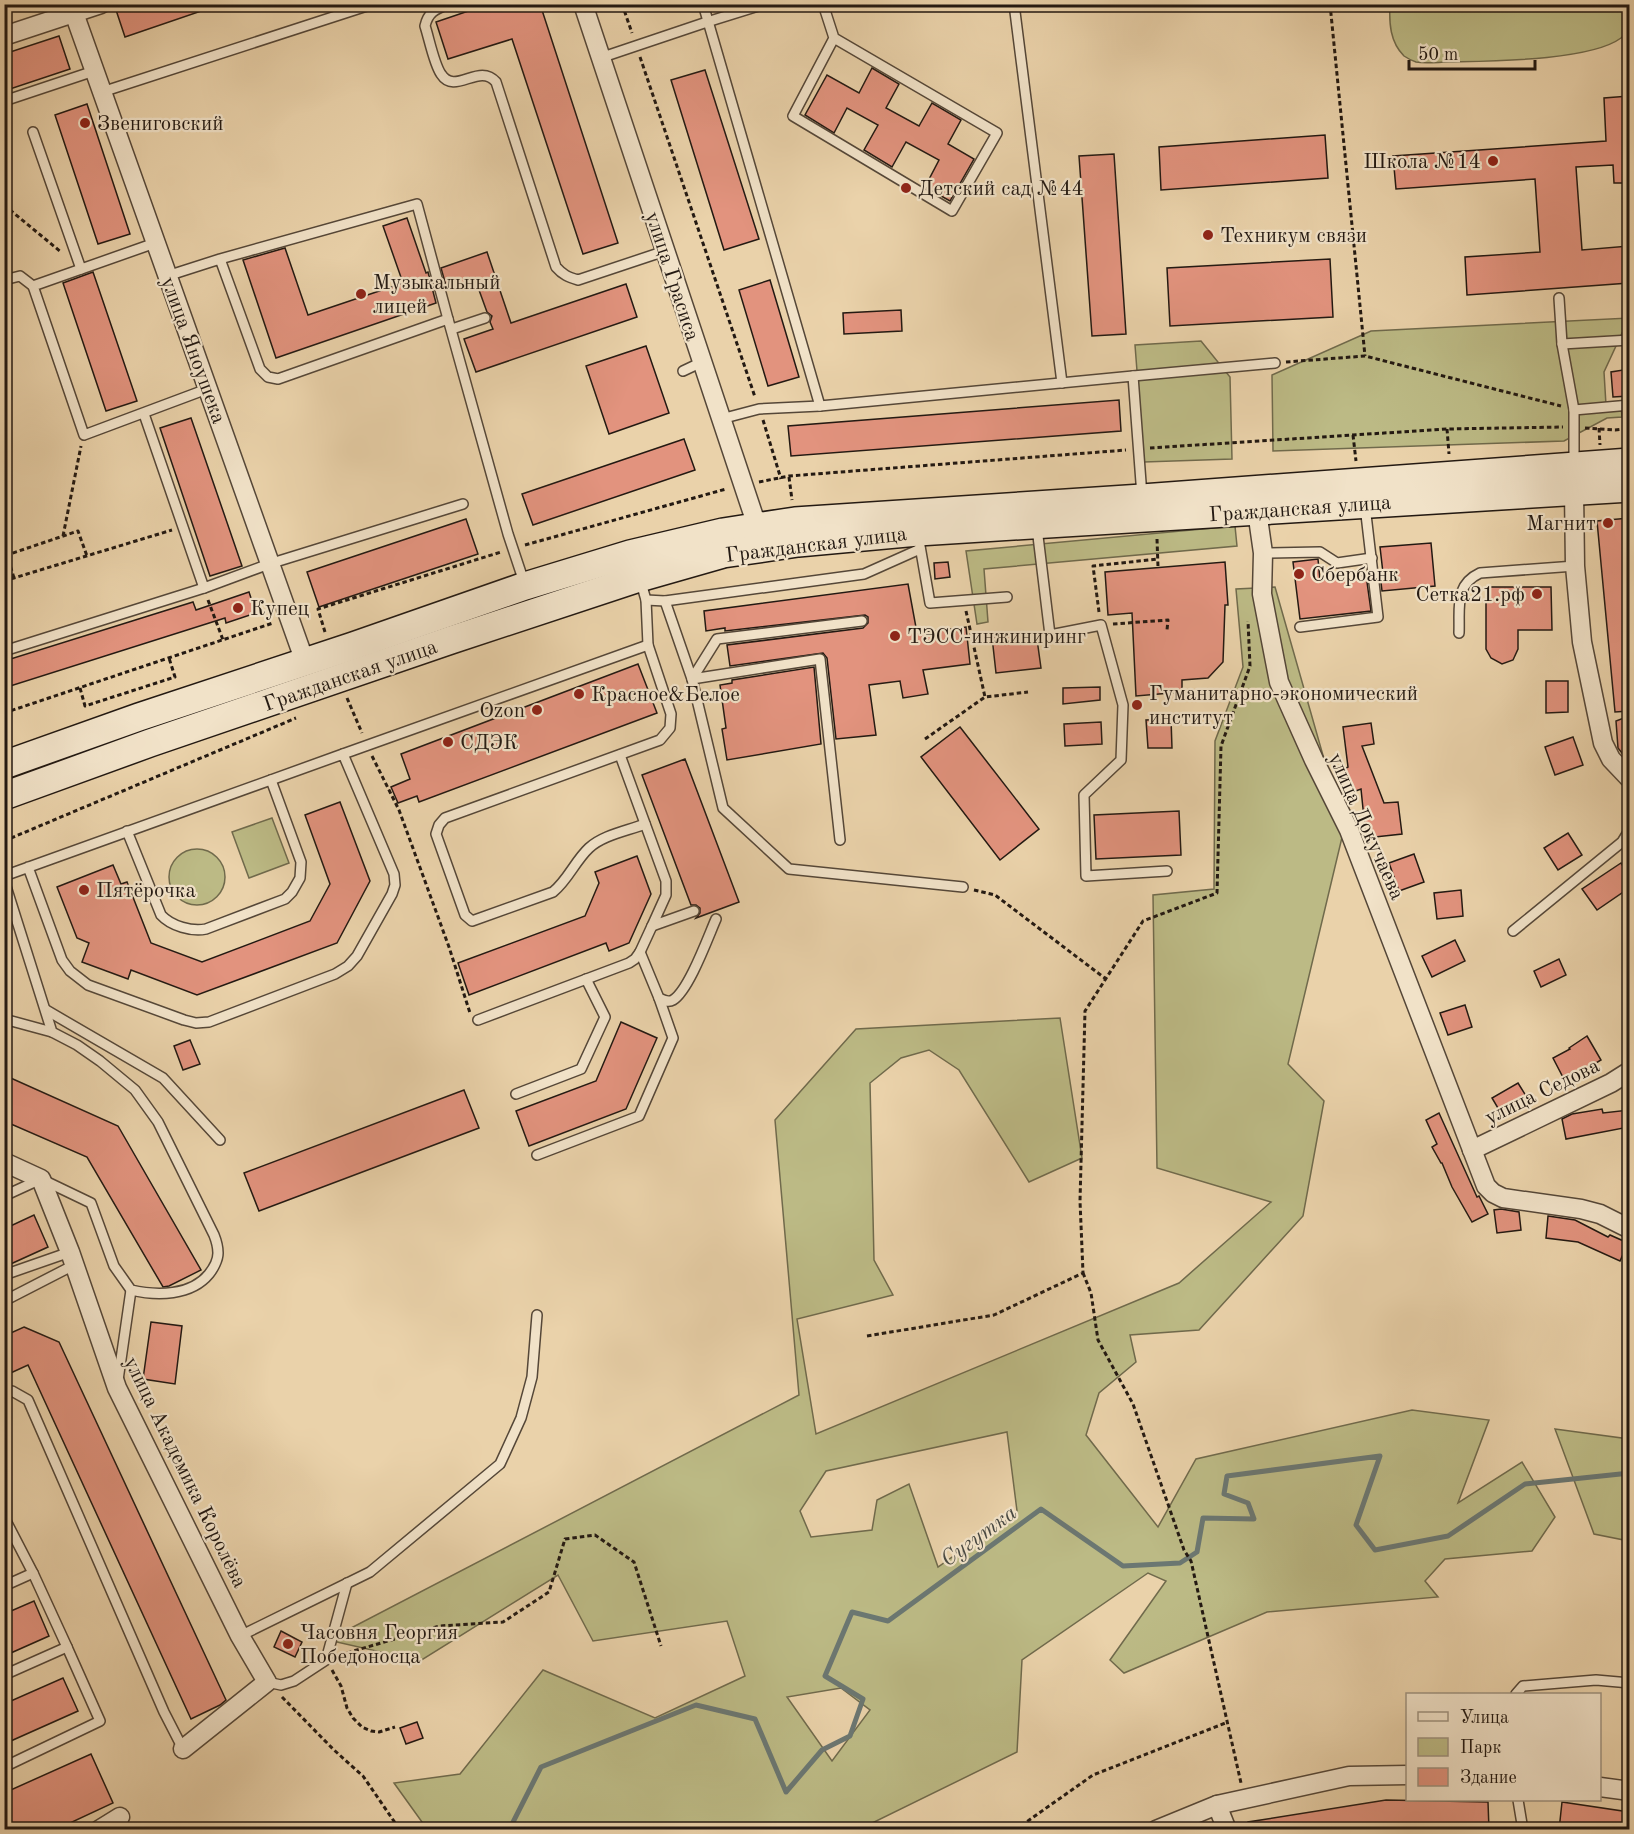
<svg xmlns="http://www.w3.org/2000/svg" width="1634" height="1834" font-family="'Old Standard TT',serif">
	<style>
		.green { fill: #bcba85; stroke: #706a4c; stroke-width: 1.5; fill-rule: evenodd }
		.lines { fill: none; stroke-linecap: round; stroke-linejoin: round }
		.stream { stroke: #6b7772; stroke-width: 5 }
		.building { fill: #e2937e; stroke: #231912; stroke-width: 1.5 }
		.service-casing { stroke: #554738; stroke-width: 12 }
		.minor-casing { stroke: #554738; stroke-width: 21 }
		.secondary-casing { stroke: #231912; stroke-width: 30 }
		.path { stroke: #231912; stroke-width: 3; stroke-dasharray: 4.5 3; stroke-linecap: butt }
		.service { stroke: #f1e2c8; stroke-width: 9 }
		.minor { stroke: #f1e2c8; stroke-width: 18 }
		.secondary { stroke: #f1e2c8; stroke-width: 27 }
		.poi-dot { fill: #8f2418; stroke: #f1e2c8; stroke-width: 2 }
		.labels { text-anchor: middle; stroke-width: 4.5; stroke-linejoin: round; paint-order: stroke }
		.poi-label { font-size: 21px; fill: #231912; stroke: #f1e2c8; text-anchor: start }
		.street-label { font-size: 21px; fill: #231912; stroke: #f1e2c8 }
		.water-label { font-size: 22px; font-style: italic; fill: #474842; stroke: #f1e2c8 }
	</style>
	<rect width="100%" height="100%" fill="#ead2aa"/>
	<filter id="stains"><feTurbulence type="fractalNoise" baseFrequency=".00333" numOctaves="4"/><feColorMatrix values="0 0 0 0 .2 0 0 0 0 .09 0 0 0 0 .02 0 0 0 .5 -.17"/></filter>
	<radialGradient id="worn" r=".72"><stop offset=".6" stop-color="#630" stop-opacity="0"/><stop offset="1" stop-color="#630" stop-opacity=".3"/></radialGradient>
	<g class="green">
		<path d="M1390,5H1629C1630,17 1632,30 1621,38C1590,61 1489,61 1449,62C1439,62 1426,64 1416,62C1413,61 1407,58 1404,56C1390,42 1389,23 1390,5Z"/>
		<polygon points="1629,318 1604,372 1606,405 1621,404 1622,417 1607,418 1564,441 1273,451 1272,375 1371,331"/>
		<polygon points="1201,341 1230,377 1232,459 1144,462 1135,345"/>
		<polygon points="1235,526 1237,546 984,569 988,622 977,624 966,551"/>
		<path d="M1275,587L1344,829L1288,1064L1324,1101L1303,1216L1199,1330L1130,1335L1136,1362L1099,1393L1086,1435L1158,1527L1196,1459L1412,1410L1489,1420L1458,1503L1522,1462L1555,1517L1532,1551L1445,1559L1425,1581L1438,1597L1267,1612L1124,1673L1110,1660L1166,1581L1148,1573L1022,1660L1017,1752L860,1829H427L394,1783L460,1774L543,1670L655,1718L745,1676L727,1621L593,1641L558,1575L420,1661L328,1640L799,1395L775,1120L856,1029L1060,1018L1082,1158L1029,1182L959,1070L929,1050L901,1058L870,1083L874,1260L893,1295L797,1319L816,1434L1179,1283L1271,1202L1157,1168L1153,895L1214,889L1215,741L1243,667L1236,589ZM1007,1432L1017,1511L938,1567L909,1484L877,1500L872,1530L811,1537L800,1511L826,1471ZM841,1688L870,1710L832,1761L787,1697Z"/>
		<polygon points="272,818 289,863 249,878 232,832"/>
		<circle cx="197" cy="877" r="28"/>
		<polygon points="1555,1429 1629,1439 1629,1541 1594,1534"/>
	</g>
	<g class="lines">
		<polyline class="stream" points="509,1830 541,1767 696,1705 755,1719 786,1792 822,1750 850,1736 863,1699 825,1676 852,1612 888,1621 1041,1509 1123,1566 1180,1563 1197,1552 1203,1518 1254,1519 1248,1503 1224,1494 1227,1476 1380,1456 1356,1525 1375,1550 1448,1536 1525,1484 1630,1473"/>
	</g>
	<g class="building">
		<polygon points="114,4 213,4 213,7 125,37"/>
		<polygon points="489,4 540,4 618,243 583,254 512,39 448,59 436,22"/>
		<polygon points="59,36 70,69 4,91 4,54"/>
		<polygon points="872,68 899,84 886,108 919,126 932,103 961,120 948,144 974,159 950,201 925,187 939,160 906,142 892,167 864,150 878,125 847,108 834,133 805,115 827,75 859,93"/>
		<polygon points="705,70 759,239 724,250 671,80"/>
		<polygon points="1629,96 1629,183 1614,183 1613,165 1576,167 1582,250 1629,246 1629,283 1467,295 1465,257 1540,252 1535,179 1396,189 1393,156 1606,141 1604,98"/>
		<polygon points="87,104 130,234 98,244 55,115"/>
		<polygon points="1325,135 1328,178 1161,190 1159,147"/>
		<polygon points="1114,154 1126,334 1092,336 1079,156"/>
		<polygon points="407,218 426,273 428,272 436,303 276,358 243,260 285,248 308,315 403,283 383,226"/>
		<polygon points="487,252 511,323 626,284 637,317 476,372 464,339 493,329 490,322 492,316 487,312 475,279 447,289 441,268"/>
		<polygon points="1330,259 1333,317 1170,326 1167,268"/>
		<polygon points="93,272 137,401 106,411 63,283"/>
		<polygon points="770,280 799,377 768,386 739,290"/>
		<polygon points="901,310 902,331 844,334 843,313"/>
		<polygon points="646,346 669,413 609,434 586,366"/>
		<polygon points="1623,370 1624,379 1627,379 1629,396 1613,397 1611,372"/>
		<polygon points="1119,400 1121,431 791,456 788,426"/>
		<polygon points="191,418 242,566 210,576 160,428"/>
		<polygon points="684,439 695,470 533,525 522,494"/>
		<polygon points="1629,518 1629,711 1615,712 1597,521"/>
		<polygon points="466,519 478,554 319,607 307,572"/>
		<polygon points="1431,543 1435,586 1382,591 1380,574 1383,573 1380,547"/>
		<polygon points="1318,559 1320,580 1366,575 1371,611 1300,619 1293,562"/>
		<polygon points="948,562 950,577 935,579 934,563"/>
		<polygon points="1225,562 1228,605 1225,605 1223,662 1208,678 1182,680 1182,692 1136,696 1132,613 1108,615 1105,572"/>
		<polygon points="908,584 917,633 966,627 970,664 923,670 928,694 903,698 900,681 869,685 876,735 836,739 827,658 823,653 730,666 727,645 863,628 868,623 868,617 865,615 725,631 725,628 706,631 704,611"/>
		<polygon points="1486,587 1551,587 1552,630 1518,630 1518,649 1513,660 1502,664 1491,658 1486,649"/>
		<polygon points="249,592 256,613 226,623 225,618 4,688 4,661 193,602 196,610"/>
		<polygon points="1036,632 1041,668 996,673 992,637"/>
		<polygon points="638,664 657,713 419,802 417,796 398,803 391,787 410,779 401,754"/>
		<polygon points="814,667 821,744 727,760 722,729 726,728 720,685 732,683 732,680"/>
		<polygon points="1546,681 1568,681 1568,712 1546,713"/>
		<polygon points="1100,687 1100,700 1063,704 1063,688"/>
		<polygon points="1629,716 1629,762 1618,748 1616,721"/>
		<polygon points="1171,719 1172,748 1148,748 1146,720"/>
		<polygon points="1101,722 1102,744 1065,746 1064,724"/>
		<polygon points="1371,723 1374,744 1362,746 1384,803 1398,802 1402,834 1366,838 1361,789 1353,792 1344,769 1348,767 1343,727"/>
		<polygon points="960,727 1039,829 1000,860 921,757"/>
		<polygon points="1573,737 1583,765 1555,775 1545,747"/>
		<polygon points="685,759 739,902 696,918 700,913 700,908 696,905 691,905 642,775"/>
		<polygon points="340,802 370,881 337,943 197,995 131,970 128,979 82,962 89,943 77,938 57,887 113,865 121,884 127,882 151,943 202,962 310,921 330,884 305,815"/>
		<polygon points="1179,811 1181,855 1096,859 1094,815"/>
		<polygon points="1568,833 1582,855 1558,870 1544,848"/>
		<polygon points="1414,854 1424,882 1399,891 1389,863"/>
		<polygon points="637,856 651,894 629,943 609,951 606,943 469,995 458,963 585,916 599,883 595,872"/>
		<polygon points="1621,863 1629,876 1629,888 1597,910 1582,889"/>
		<polygon points="1461,890 1463,916 1437,919 1434,893"/>
		<polygon points="1455,940 1465,961 1432,977 1422,956"/>
		<polygon points="1559,959 1566,975 1541,987 1534,971"/>
		<polygon points="1465,1005 1472,1027 1448,1035 1440,1013"/>
		<polygon points="621,1022 657,1038 626,1109 529,1146 516,1111 596,1081"/>
		<polygon points="1587,1036 1601,1060 1576,1075 1578,1079 1567,1085 1553,1058 1570,1049 1569,1048"/>
		<polygon points="190,1040 200,1064 183,1070 174,1046"/>
		<polygon points="4,1075 118,1126 201,1270 169,1286 163,1287 87,1157 4,1121"/>
		<polygon points="1518,1083 1528,1099 1502,1115 1492,1098"/>
		<polygon points="464,1090 479,1128 259,1211 244,1173"/>
		<polygon points="1602,1109 1603,1113 1629,1110 1629,1127 1566,1139 1562,1119 1572,1114"/>
		<polygon points="1439,1113 1477,1197 1479,1196 1488,1214 1472,1222 1452,1187 1442,1163 1441,1163 1432,1147 1437,1144 1426,1120"/>
		<polygon points="1501,1209 1519,1212 1521,1230 1497,1233 1494,1210"/>
		<polygon points="34,1215 48,1247 4,1267 4,1229"/>
		<polygon points="1548,1216 1575,1220 1608,1237 1610,1235 1628,1243 1620,1261 1578,1242 1546,1238"/>
		<polygon points="151,1322 182,1326 175,1384 143,1379"/>
		<polygon points="24,1327 59,1342 226,1700 220,1705 191,1719 28,1365 4,1376 4,1336"/>
		<polygon points="34,1601 49,1636 4,1656 4,1614"/>
		<polygon points="281,1631 302,1642 295,1657 274,1647"/>
		<polygon points="63,1678 78,1711 4,1744 4,1704"/>
		<polygon points="417,1722 423,1738 406,1744 400,1728"/>
		<polygon points="91,1754 113,1803 55,1830 4,1830 4,1793"/>
		<polygon points="1386,1800 1488,1802 1489,1830 1248,1830 1248,1822"/>
		<polygon points="1562,1802 1629,1812 1629,1830 1559,1830"/>
	</g>
	<g class="lines">
		<defs>
			<g id="service">
				<path d="M448,4C436,9 428,12 425,26C429,38 434,64 441,74C455,96 479,62 496,82L556,267C563,275 568,277 578,280L665,251"/>
				<polyline points="703,4 820,406"/>
				<polyline points="823,4 834,38 997,133 952,211 793,116 834,38"/>
				<polyline points="1014,4 1062,383"/>
				<polyline points="600,58 707,22 765,4"/>
				<polyline points="102,92 373,4"/>
				<polyline points="4,101 94,71"/>
				<polyline points="33,132 81,269"/>
				<polyline points="155,243 33,286 84,435 207,389"/>
				<polyline points="167,276 220,259 417,204 448,319 278,379 268,377 260,369 220,259"/>
				<polyline points="4,280 20,276 33,286"/>
				<polyline points="1559,298 1562,344 1574,410 1574,463"/>
				<polyline points="448,319 508,534 525,585"/>
				<polyline points="452,329 485,318"/>
				<polyline points="1562,344 1630,340"/>
				<polyline points="683,371 702,362"/>
				<polyline points="1133,376 1275,363"/>
				<polyline points="1574,410 1630,405"/>
				<polyline points="144,414 204,588 269,564 463,504"/>
				<polyline points="721,419 759,409 820,406 1133,376 1142,496"/>
				<polyline points="1037,528 1050,635 1101,625 1123,705 1121,760 1084,795 1086,876 1167,871"/>
				<polyline points="920,546 930,603 1007,597"/>
				<polyline points="1263,553 1320,552 1337,563 1372,558"/>
				<path d="M640,579L646,600L648,645L671,714L670,728L660,740L445,818L439,825L436,834L465,915L472,921L553,892C568,880 575,861 589,848C603,835 627,831 645,824"/>
				<polyline points="646,600 665,601 864,574 920,549"/>
				<polyline points="665,601 692,679 820,659 840,840"/>
				<polyline points="862,621 717,639 692,679 723,808 789,869 963,887"/>
				<polyline points="1300,627 1378,617 1365,506"/>
				<path d="M1459,633C1460,608 1454,585 1480,573L1575,566"/>
				<polyline points="4,651 204,588"/>
				<polyline points="343,754 648,645"/>
				<polyline points="620,755 666,881 666,895 652,926 694,911"/>
				<path d="M127,831L161,915C171,926 192,932 206,929L285,899L292,892L300,878L301,862L271,780"/>
				<polyline points="4,876 343,754 394,874 395,885 392,894 357,956 348,966 335,974 209,1022 196,1023 184,1020 88,985 70,971 62,960 28,867"/>
				<path d="M4,880L52,1032L77,1045L100,1061L135,1090L158,1122L214,1235C216,1240 218,1247 218,1253C218,1260 213,1269 209,1274C191,1296 157,1296 131,1290L114,1266L91,1203L41,1179L4,1196"/>
				<polyline points="1513,931 1622,842 1630,829"/>
				<polyline points="640,952 652,926"/>
				<polyline points="46,1010 163,1078 220,1140"/>
				<polyline points="4,1019 52,1032"/>
				<path d="M478,1020L629,963L635,959L640,952L659,998C663,1000 668,1003 673,1000C689,990 708,937 716,919"/>
				<polyline points="516,1094 581,1069 605,1017 586,979"/>
				<polyline points="537,1155 639,1116 673,1038 659,998"/>
				<polyline points="4,1275 70,1252"/>
				<polyline points="4,1301 74,1265"/>
				<polyline points="118,1380 131,1290"/>
				<polyline points="4,1394 12,1391 28,1400 164,1712 183,1749"/>
				<polyline points="4,1517 33,1573 67,1647 4,1675"/>
				<polyline points="4,1586 33,1573"/>
				<polyline points="240,1636 370,1572 500,1464 521,1418 532,1377 537,1315"/>
				<polyline points="267,1682 281,1685 294,1681 326,1660 347,1583"/>
				<polyline points="1516,1694 1523,1686 1596,1680 1630,1683"/>
				<polyline points="4,1767 100,1721 67,1647"/>
				<polyline points="1518,1800 1523,1830"/>
			</g>
			<g id="minor">
				<polyline points="583,4 757,526"/>
				<polyline points="74,13 305,662"/>
				<polyline points="4,36 101,4"/>
				<polyline points="1574,491 1575,566 1582,642 1603,743 1611,759 1630,779"/>
				<polyline points="1257,511 1263,553 1262,594 1279,682 1314,760 1349,830 1486,1186 1493,1193 1503,1198 1581,1209 1600,1214 1630,1229"/>
				<polyline points="1472,1150 1611,1083 1630,1071"/>
				<polyline points="4,1162 41,1179 70,1252 117,1388 240,1636 267,1682 183,1749"/>
				<polyline points="1600,1787 1630,1791"/>
				<polyline points="1217,1805 1227,1830"/>
				<polyline points="99,1830 120,1817"/>
				<polyline points="1156,1830 1217,1805 1349,1776 1408,1775"/>
			</g>
			<g id="secondary">
				<polyline points="4,765 139,717 353,646 525,586 630,554 723,532 795,521 1142,498 1630,462"/>
				<polyline points="4,796 150,743 451,640 639,578 723,554 798,543 918,532 1630,488"/>
			</g>
		</defs>
		<use href="#service" class="service-casing"/>
		<use href="#minor" class="minor-casing"/>
		<use href="#secondary" class="secondary-casing"/>
		<g class="path">
			<polyline points="622,4 632,33"/>
			<polyline points="1330,4 1365,356"/>
			<polyline points="640,57 755,397"/>
			<polyline points="4,205 61,252"/>
			<polyline points="1286,362 1365,356 1561,406"/>
			<polyline points="763,420 781,479"/>
			<polyline points="1585,428 1615,430 1630,428"/>
			<polyline points="1599,428 1600,445"/>
			<polyline points="1447,429 1449,454"/>
			<polyline points="1353,435 1356,461"/>
			<polyline points="1150,448 1447,429 1563,427"/>
			<polyline points="789,477 792,500"/>
			<polyline points="759,482 789,476 1126,450"/>
			<polyline points="63,536 81,446"/>
			<polyline points="1157,539 1158,567"/>
			<polyline points="525,545 726,489"/>
			<polyline points="14,578 7,555 78,531 87,556"/>
			<polyline points="4,581 172,530"/>
			<polyline points="208,600 223,640"/>
			<polyline points="966,611 985,697 1028,692"/>
			<polyline points="1099,612 1093,566 1158,559"/>
			<polyline points="1113,624 1168,620 1167,630"/>
			<polyline points="325,632 318,609 501,552"/>
			<polyline points="80,688 85,706 175,677 169,658"/>
			<polyline points="347,698 362,733"/>
			<polyline points="4,713 273,623"/>
			<polyline points="925,739 985,697"/>
			<polyline points="372,756 399,810 449,947 470,1013"/>
			<polyline points="4,841 296,718"/>
			<polyline points="974,890 995,895 1106,979"/>
			<polyline points="1083,1273 1091,1293 1098,1340 1133,1404 1184,1550 1191,1561 1241,1783"/>
			<polyline points="867,1336 994,1315 1083,1273 1080,1201 1085,1011 1143,921 1217,893 1221,746 1250,666 1248,621"/>
			<polyline points="340,1655 439,1626 503,1622 549,1592 565,1539 595,1535 634,1562 661,1646"/>
			<polyline points="332,1670 341,1686 347,1708 353,1718 362,1727 371,1731 379,1732 395,1727"/>
			<polyline points="282,1697 334,1750 363,1776 400,1830"/>
			<polyline points="1015,1830 1093,1775 1228,1722"/>
		</g>
		<use href="#service" class="service"/>
		<use href="#minor" class="minor"/>
		<use href="#secondary" class="secondary"/>
	</g>
	<g class="poi-dot">
		<circle cx="85" cy="123" r="6"/>
		<circle cx="1493" cy="161" r="6"/>
		<circle cx="906" cy="188" r="6"/>
		<circle cx="1208" cy="235" r="6"/>
		<circle cx="361" cy="294" r="6"/>
		<circle cx="1608" cy="523" r="6"/>
		<circle cx="1299" cy="574" r="6"/>
		<circle cx="1537" cy="594" r="6"/>
		<circle cx="238" cy="608" r="6"/>
		<circle cx="895" cy="636" r="6"/>
		<circle cx="579" cy="694" r="6"/>
		<circle cx="1137" cy="705" r="6"/>
		<circle cx="537" cy="710" r="6"/>
		<circle cx="448" cy="742" r="6"/>
		<circle cx="84" cy="890" r="6"/>
		<circle cx="288" cy="1644" r="6"/>
	</g>
	<g class="labels">
		<g class="poi-label">
			<text x="97" y="130">Звениговский</text>
			<text x="1481" y="168" text-anchor="end">Школа №14</text>
			<text x="918" y="195">Детский сад №44</text>
			<text x="1220" y="242">Техникум связи</text>
			<text x="373" y="289">Музыкальный<tspan x="373" dy="24">лицей</tspan></text>
			<text x="1596" y="530" text-anchor="end">Магнит</text>
			<text x="1311" y="581">Сбербанк</text>
			<text x="1525" y="601" text-anchor="end">Сетка21.рф</text>
			<text x="250" y="615">Купец</text>
			<text x="907" y="643">ТЭСС-инжиниринг</text>
			<text x="1149" y="700">Гуманитарно-экономический<tspan x="1149" dy="24">институт</tspan></text>
			<text x="591" y="701">Красное&amp;Белое</text>
			<text x="525" y="717" text-anchor="end">Ozon</text>
			<text x="460" y="749">СДЭК</text>
			<text x="96" y="897">Пятёрочка</text>
			<text x="300" y="1639">Часовня Георгия<tspan x="300" dy="24">Победоносца</tspan></text>
		</g>
		<g class="street-label">
			<text transform="translate(673 276) rotate(72)" y="7">улица Грасиса</text>
			<text transform="translate(194 350) rotate(70)" y="7">улица Яноушека</text>
			<text transform="translate(1300 508) rotate(-4)" y="7">Гражданская улица</text>
			<text transform="translate(816 544) rotate(-7)" y="7">Гражданская улица</text>
			<text transform="translate(350 675) rotate(-19)" y="7">Гражданская улица</text>
			<text transform="translate(1367 826) rotate(66)" y="7">улица Докучаева</text>
			<text transform="translate(1542 1091) rotate(-26)" y="7">улица Седова</text>
			<text transform="translate(186 1472) rotate(64)" y="7">улица Академика Королёва</text>
		</g>
		<g class="water-label">
			<text transform="translate(978 1535) rotate(-36)" y="8">Сугутка</text>
		</g>
	</g>
	<rect width="1634" height="1834" fill="none" stroke="#ead2aa" stroke-width="24"/>
	<rect x="6" y="6" width="1622" height="1822" fill="none" stroke="#231912" stroke-width="3"/>
	<rect x="12" y="12" width="1610" height="1810" fill="none" stroke="#231912" stroke-width="1.5"/>
	<rect x="1406" y="1693" width="195" height="108" fill="#f1e2c8" stroke="#9f927f" stroke-width="1.5"/>
	<rect x="1418" y="1712" width="30" height="9" fill="#f1e2c8" stroke="#9f927f" stroke-width="1.5"/>
	<text x="1460" y="1723" font-size="18" fill="#231912">Улица</text>
	<rect x="1418" y="1738" width="30" height="18" fill="#bcba85" stroke="#9f927f" stroke-width="1.5"/>
	<text x="1460" y="1753" font-size="18" fill="#231912">Парк</text>
	<rect x="1418" y="1768" width="30" height="18" fill="#e2937e" stroke="#9f927f" stroke-width="1.5"/>
	<text x="1460" y="1783" font-size="18" fill="#231912">Здание</text>
	<path d="M1409 60v9h126v-9" fill="none" stroke="#231912" stroke-width="3"/>
	<text x="1418" y="60" font-size="18" fill="#231912" stroke="#f1e2c8" stroke-width="4.5" paint-order="stroke">50 m</text>
	<rect width="100%" height="100%" filter="url(#stains)"/>
	<rect width="100%" height="100%" fill="url(#worn)"/>
</svg>
